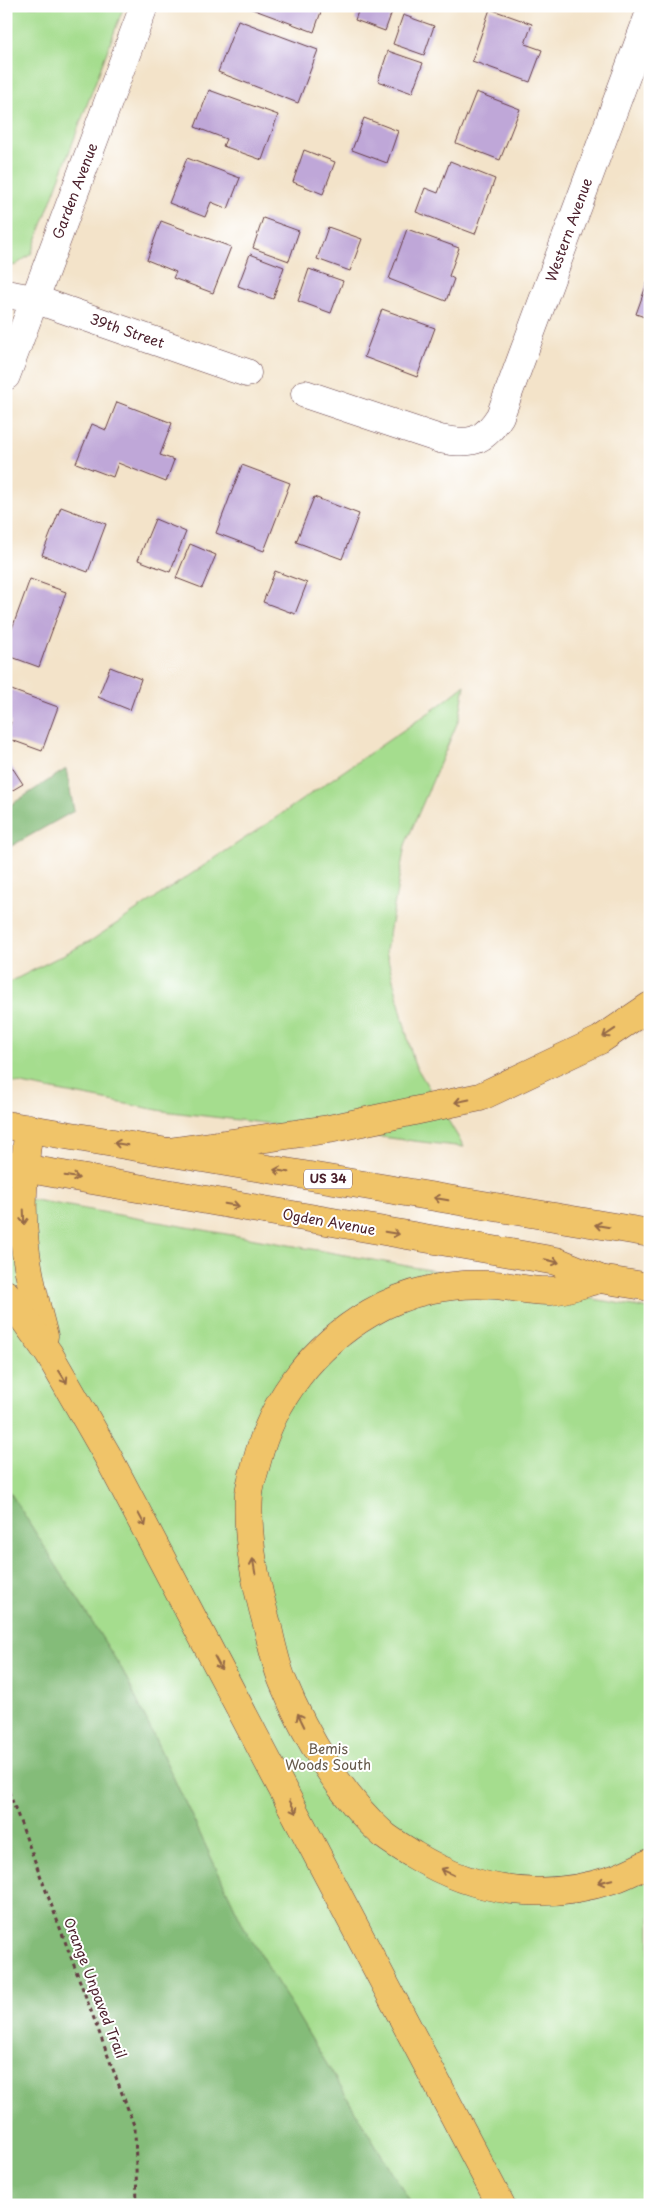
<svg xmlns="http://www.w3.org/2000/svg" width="656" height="2211" font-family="'Playpen Sans',sans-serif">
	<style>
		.green { fill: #a5dd8e; stroke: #787e5c }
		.forest { fill: #84bc79; stroke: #676e52 }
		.building { fill: #bfa7d8 }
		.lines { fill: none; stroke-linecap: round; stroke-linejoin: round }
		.street-casing { stroke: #633c43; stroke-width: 29 }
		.primary-casing { stroke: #633c43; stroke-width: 29 }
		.highway-casing { stroke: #633c43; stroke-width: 29 }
		.path { stroke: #633c43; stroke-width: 3; stroke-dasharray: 4 4; stroke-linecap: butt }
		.street { stroke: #fff; stroke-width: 28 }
		.primary { stroke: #f0c469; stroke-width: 28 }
		.highway { stroke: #f0c469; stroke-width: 28 }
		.oneway { stroke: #956947 }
		.labels { text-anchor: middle; stroke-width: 4; stroke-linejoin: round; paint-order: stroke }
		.shield { fill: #fff; stroke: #80626b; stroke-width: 1 }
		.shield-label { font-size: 12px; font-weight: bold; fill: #4a1f2b }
		.street-label { font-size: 14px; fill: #4a1f2b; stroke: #fff }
		.park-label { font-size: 14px; fill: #655849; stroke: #fff }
	</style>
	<rect width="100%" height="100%" fill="#fff"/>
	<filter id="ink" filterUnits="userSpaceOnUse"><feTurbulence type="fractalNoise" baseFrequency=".02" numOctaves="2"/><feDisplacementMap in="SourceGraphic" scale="10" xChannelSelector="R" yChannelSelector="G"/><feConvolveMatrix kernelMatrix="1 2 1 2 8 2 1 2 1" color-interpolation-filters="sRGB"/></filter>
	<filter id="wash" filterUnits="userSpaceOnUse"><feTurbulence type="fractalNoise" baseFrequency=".0096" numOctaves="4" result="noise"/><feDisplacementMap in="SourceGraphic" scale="20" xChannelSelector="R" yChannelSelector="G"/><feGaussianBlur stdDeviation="1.12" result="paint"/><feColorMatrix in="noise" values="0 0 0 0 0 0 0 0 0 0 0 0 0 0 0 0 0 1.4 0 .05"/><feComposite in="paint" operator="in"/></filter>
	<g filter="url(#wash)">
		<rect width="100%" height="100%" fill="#f3e3c9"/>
		<g class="green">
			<polygon points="6,6 124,6 31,254 16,265 6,267"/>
			<polygon points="465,685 459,719 405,845 386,951 414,1063 464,1147 163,1111 6,1081 6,984 92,940 274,819 437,707"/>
			<polygon points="6,1195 650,1309 650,2205 6,2205"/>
		</g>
		<g class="forest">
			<polygon points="66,769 74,811 6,849 6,808"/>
			<polygon points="6,1486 123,1671 245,1929 412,2205 6,2205"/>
		</g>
		<g id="blocks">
			<g class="building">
				<polygon points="244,6 323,6 314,32"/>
				<polygon points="360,6 394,6 385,31 355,20"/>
				<polygon points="490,9 532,24 525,44 542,50 530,82 472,61"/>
				<polygon points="403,15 434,26 424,55 393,44"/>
				<polygon points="238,20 318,50 298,103 218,72"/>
				<polygon points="388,51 423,63 412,93 378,81"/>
				<polygon points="209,90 278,115 262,160 223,146 226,139 195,127"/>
				<polygon points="476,92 520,109 500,160 456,143"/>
				<polygon points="364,118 398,131 387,163 352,150"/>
				<polygon points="304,150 335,162 323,194 293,182"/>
				<polygon points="187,158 240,178 228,209 211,202 205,217 169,203"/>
				<polygon points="450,161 495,179 475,234 416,212 425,188 438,193"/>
				<polygon points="263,218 299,231 289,261 253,248"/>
				<polygon points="161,221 231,247 213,293 173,278 176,272 147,260"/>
				<polygon points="328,227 362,239 350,271 317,259"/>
				<polygon points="407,229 459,248 449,276 454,279 446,301 389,279"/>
				<polygon points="250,254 284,267 273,299 238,286"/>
				<polygon points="309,269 343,281 331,313 298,301"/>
				<polygon points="650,275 650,319 636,314"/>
				<polygon points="382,309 435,328 417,377 364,357"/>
				<polygon points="117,402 172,423 160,455 174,460 166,482 118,463 113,477 76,463 92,424 106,430"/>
				<polygon points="242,465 290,483 264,551 216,533"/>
				<polygon points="314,497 359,514 342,559 296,542"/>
				<polygon points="61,507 106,524 88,572 42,555"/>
				<polygon points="155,519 186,532 170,572 138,560"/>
				<polygon points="190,544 216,555 202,588 176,578"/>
				<polygon points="275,571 307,583 295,614 263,602"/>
				<polygon points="30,579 66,592 39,667 6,655 6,645"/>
				<polygon points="110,667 141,679 130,710 98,697"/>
				<polygon points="6,688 58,707 42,751 6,738 11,722 6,721"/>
				<polygon points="6,758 23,784 6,794"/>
			</g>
		</g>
	</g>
	<g filter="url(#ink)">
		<use href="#blocks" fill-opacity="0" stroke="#633c43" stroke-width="1"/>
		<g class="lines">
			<defs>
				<g id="street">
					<polyline points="6,294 34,299 247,373"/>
					<polyline points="6,376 144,6"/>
					<path d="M305,394L440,439C470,445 483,443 500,416L650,12"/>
				</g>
				<g id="primary">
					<polyline points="6,1125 650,1233"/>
					<polyline points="6,1165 556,1261 600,1279 650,1287"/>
				</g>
				<g id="highway">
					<path d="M29,1128C24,1167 20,1206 25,1245C28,1275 36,1306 44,1336"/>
					<polyline points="168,1152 329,1129 480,1097 600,1040 650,1006"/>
					<path d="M600,1279C584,1283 566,1290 551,1291C532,1292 513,1286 494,1285C451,1282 407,1291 370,1313C314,1346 273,1398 257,1461C254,1472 250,1484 249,1494C246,1539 256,1585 268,1628C272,1646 276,1665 283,1682C305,1736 342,1798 385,1836C394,1843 405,1849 414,1855C476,1893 544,1902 614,1879C626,1875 638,1868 650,1863"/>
					<polyline points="6,1294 49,1354 107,1455 501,2205"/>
				</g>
			</defs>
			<use href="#street" class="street-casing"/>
			<use href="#primary" class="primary-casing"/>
			<use href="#highway" class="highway-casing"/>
			<polyline class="path" points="6,1784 135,2128 137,2205"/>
			<use href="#street" class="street"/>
			<use href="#primary" class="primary"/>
			<use href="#highway" class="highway"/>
		</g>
		<defs><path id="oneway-shaft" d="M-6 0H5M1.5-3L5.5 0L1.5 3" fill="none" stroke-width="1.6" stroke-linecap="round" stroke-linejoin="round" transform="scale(1.25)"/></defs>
		<g class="oneway">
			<use href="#oneway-shaft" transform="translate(609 1033) rotate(146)"/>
			<use href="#oneway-shaft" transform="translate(462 1101) rotate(168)"/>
			<use href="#oneway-shaft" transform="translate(121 1144) rotate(-170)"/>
			<use href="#oneway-shaft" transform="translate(281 1171) rotate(-170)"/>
			<use href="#oneway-shaft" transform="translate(72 1177) rotate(10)"/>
			<use href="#oneway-shaft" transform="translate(441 1199) rotate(-170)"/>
			<use href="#oneway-shaft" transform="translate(232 1205) rotate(10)"/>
			<use href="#oneway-shaft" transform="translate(24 1217) rotate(88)"/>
			<use href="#oneway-shaft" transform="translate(602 1226) rotate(-170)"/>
			<use href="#oneway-shaft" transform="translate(392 1233) rotate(10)"/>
			<use href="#oneway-shaft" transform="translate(552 1261) rotate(13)"/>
			<use href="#oneway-shaft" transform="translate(63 1377) rotate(58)"/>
			<use href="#oneway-shaft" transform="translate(142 1520) rotate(62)"/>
			<use href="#oneway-shaft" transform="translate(254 1566) rotate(-100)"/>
			<use href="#oneway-shaft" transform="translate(218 1663) rotate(62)"/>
			<use href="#oneway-shaft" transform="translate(301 1720) rotate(-116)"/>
			<use href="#oneway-shaft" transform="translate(293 1807) rotate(62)"/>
			<use href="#oneway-shaft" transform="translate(447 1872) rotate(-155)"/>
			<use href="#oneway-shaft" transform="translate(605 1881) rotate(166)"/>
		</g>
	</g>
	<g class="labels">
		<rect class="shield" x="304" y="1169.5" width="48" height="19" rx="4"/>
		<g class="shield-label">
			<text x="328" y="1183">US 34</text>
		</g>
		<g class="street-label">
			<text transform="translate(75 191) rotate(-69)" y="5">Garden Avenue</text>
			<text transform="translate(569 230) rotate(-70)" y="5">Western Avenue</text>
			<text transform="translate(127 331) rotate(19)" y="5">39th Street</text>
			<text transform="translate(329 1222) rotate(10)" y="5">Ogden Avenue</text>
			<text transform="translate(95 1988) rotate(69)" y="5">Orange Unpaved Trail</text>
		</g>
		<g class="park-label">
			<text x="328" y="1754">Bemis<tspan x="328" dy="16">Woods South</tspan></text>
		</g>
	</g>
	<rect width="656" height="2211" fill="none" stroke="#fff" stroke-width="25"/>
</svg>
